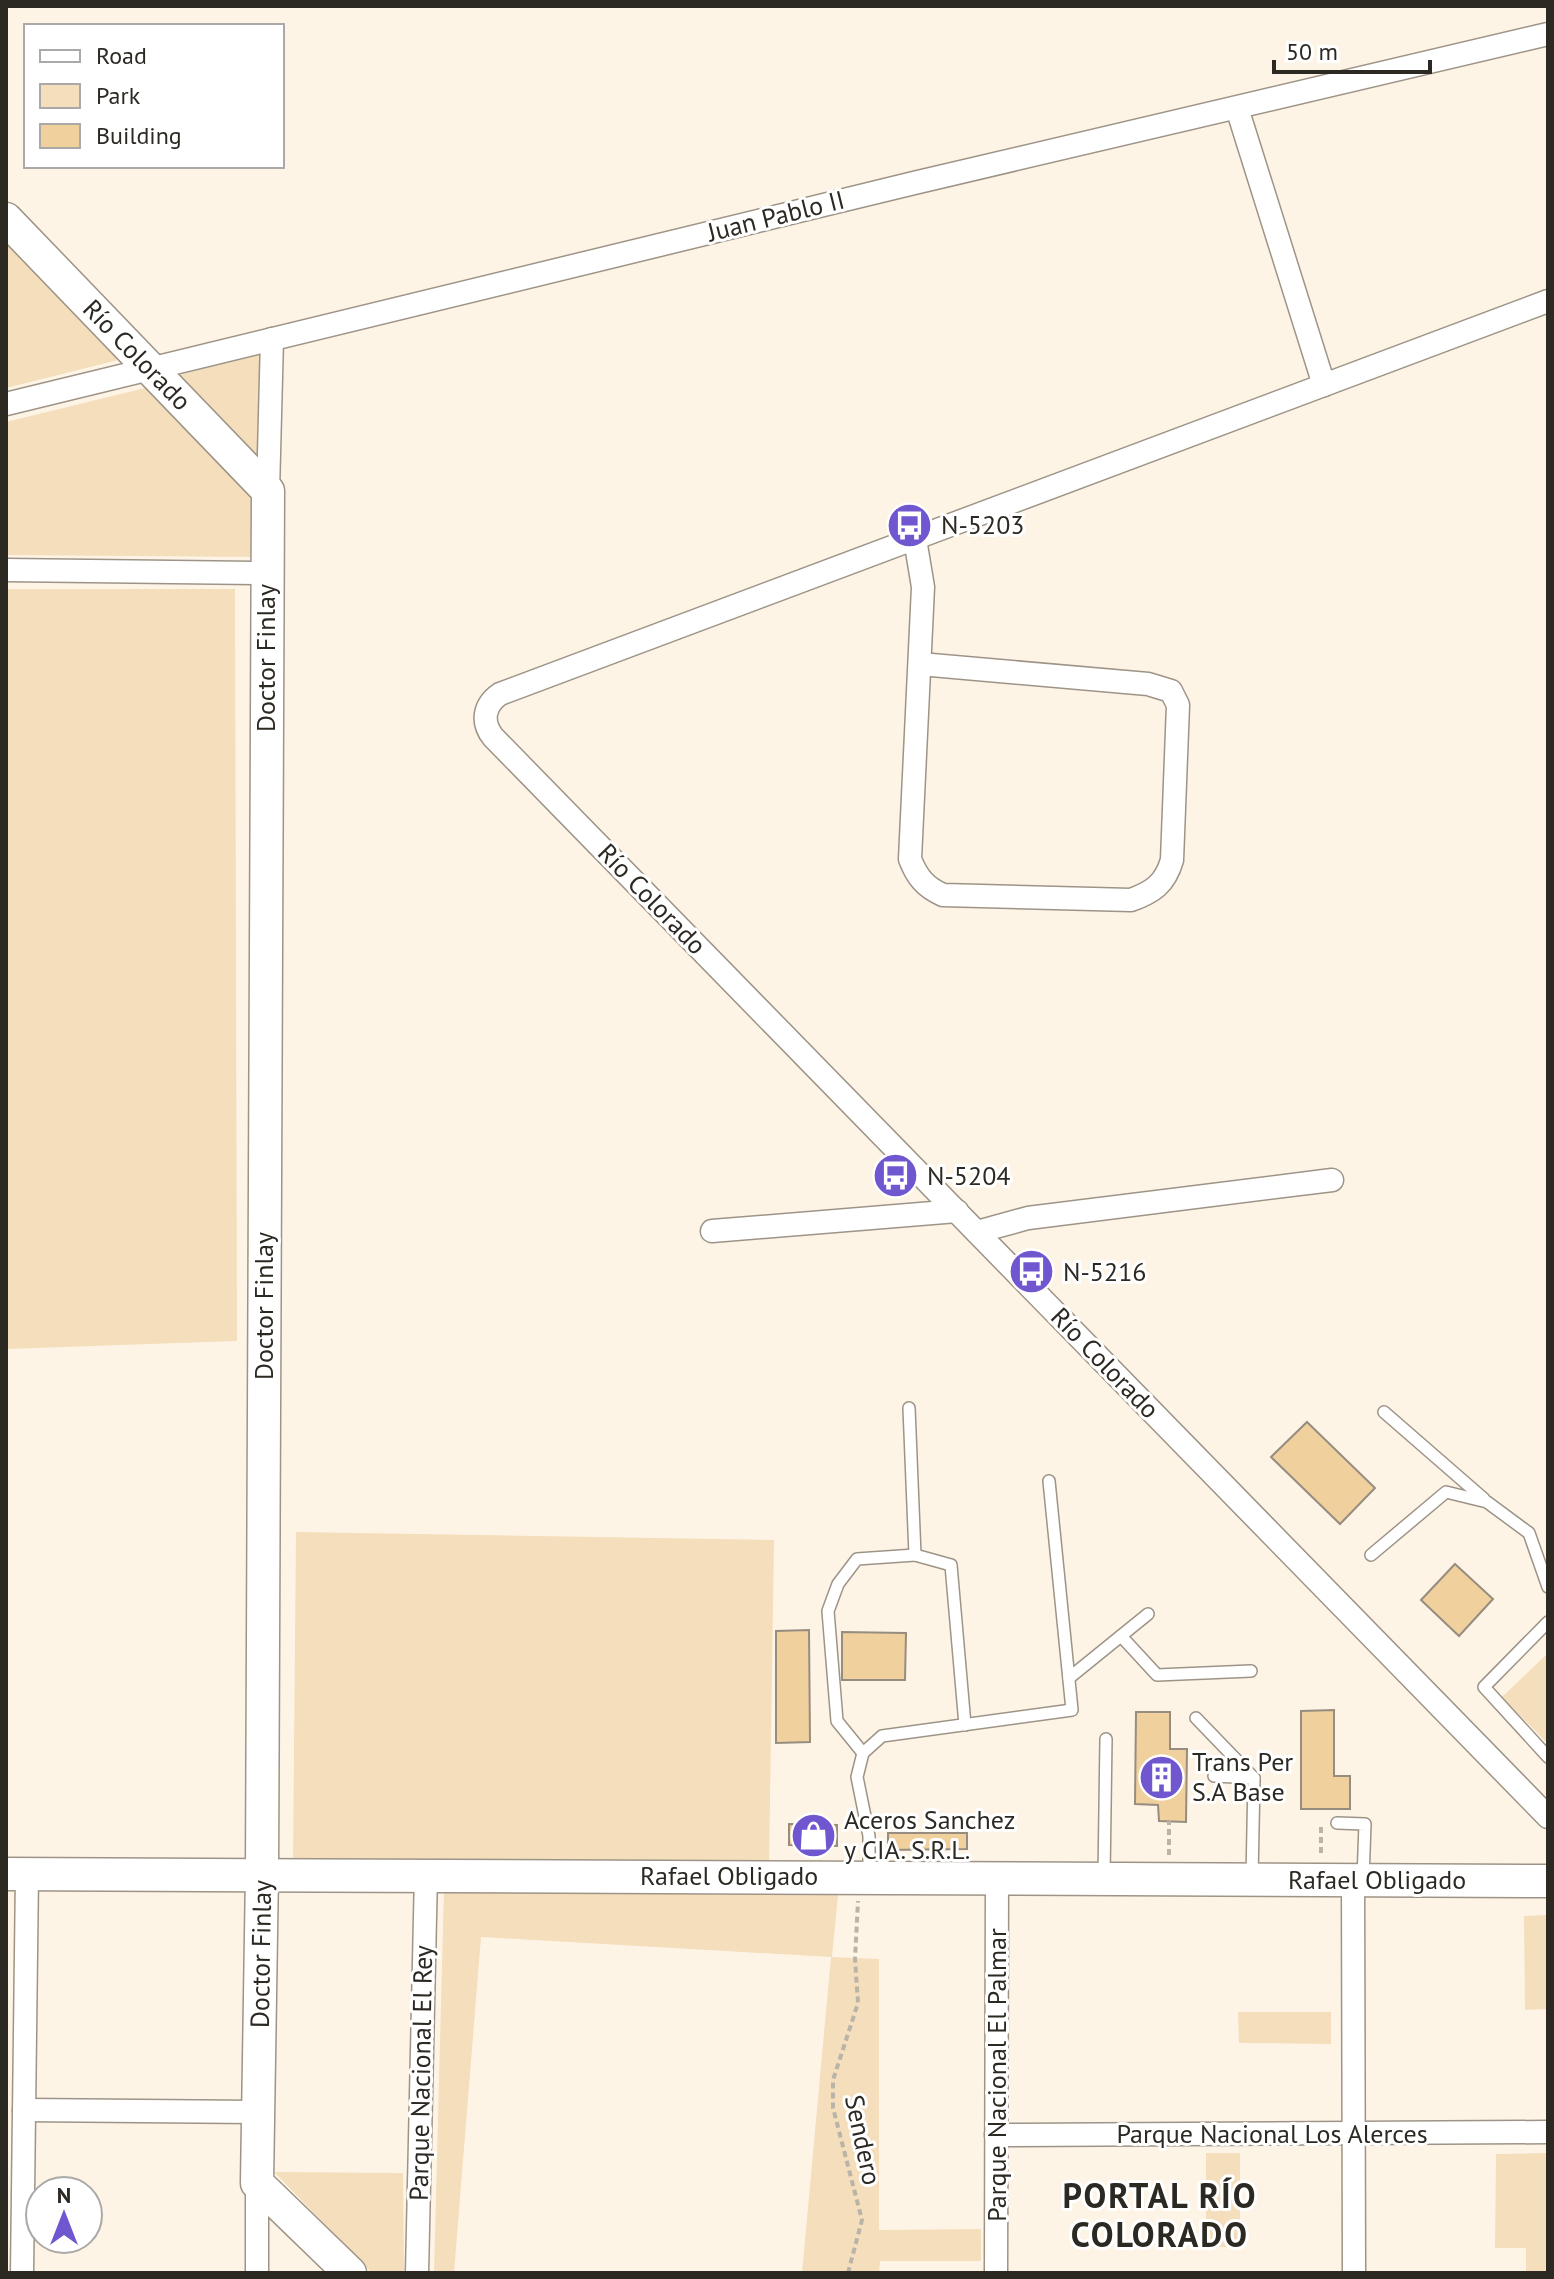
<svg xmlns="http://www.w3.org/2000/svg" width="1554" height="2279" font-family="'PT Sans',sans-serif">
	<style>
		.green { fill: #f4debc }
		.building { fill: #f0d09d; stroke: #968d80; stroke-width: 2 }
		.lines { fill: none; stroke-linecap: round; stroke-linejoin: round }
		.lane-casing { stroke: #9d9487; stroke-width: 14 }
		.street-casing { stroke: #9d9487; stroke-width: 25 }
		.secondary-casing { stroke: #9d9487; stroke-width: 35 }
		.path { stroke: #bab3a7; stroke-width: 4; stroke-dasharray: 6 4; stroke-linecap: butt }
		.lane { stroke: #fff; stroke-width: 11 }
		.street { stroke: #fff; stroke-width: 22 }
		.secondary { stroke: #fff; stroke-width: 32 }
		.labels { text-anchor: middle; stroke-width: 6; stroke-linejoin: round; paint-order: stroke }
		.street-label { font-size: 26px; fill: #2c2923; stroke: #fff }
		.poi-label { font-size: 26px; fill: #2c2923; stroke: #fff; text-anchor: start }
		.district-label { font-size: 34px; font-weight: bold; letter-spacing: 2px; fill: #2c2923; stroke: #fff }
	</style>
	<rect width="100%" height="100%" fill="#fef4e6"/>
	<g class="green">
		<polygon points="6,242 118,360 6,388"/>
		<polygon points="261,352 258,465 177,376"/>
		<polygon points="149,387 254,498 254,557 6,555 6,422"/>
		<polygon points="6,589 235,589 237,1341 6,1349"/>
		<polygon points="296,1532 774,1540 769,1866 293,1860"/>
		<polygon points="1548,1653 1548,1744 1502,1697"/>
		<polygon points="444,1889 838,1895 832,1957 879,1959 879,2230 981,2229 981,2261 880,2261 879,2273 802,2273 831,1957 481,1937 454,2273 434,2273"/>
		<polygon points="1548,1915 1548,2009 1525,2010 1524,1916"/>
		<polygon points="1238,2012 1331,2012 1331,2044 1239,2043"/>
		<rect x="1206" y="2153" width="34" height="94"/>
		<polygon points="1548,2153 1548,2273 1526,2273 1526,2248 1495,2248 1496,2154"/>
		<polygon points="274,2172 403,2173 404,2273 372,2273"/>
	</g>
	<g class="building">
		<polygon points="1307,1422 1375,1488 1340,1524 1271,1457"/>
		<polygon points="1455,1564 1493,1599 1459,1636 1421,1600"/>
		<polygon points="809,1630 810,1742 776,1743 776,1631"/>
		<polygon points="842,1632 906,1633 905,1680 842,1680"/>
		<polygon points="1334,1710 1334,1776 1350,1776 1350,1809 1301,1809 1301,1711"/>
		<polygon points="1136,1712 1170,1712 1170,1749 1187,1749 1186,1822 1159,1821 1158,1805 1135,1804"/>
		<polygon points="789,1824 837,1825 837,1846 789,1845"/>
		<polygon points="888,1833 967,1833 967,1849 888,1850"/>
	</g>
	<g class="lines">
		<defs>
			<g id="lane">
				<polyline points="909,1408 915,1555 951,1565 965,1725"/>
				<polyline points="1384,1412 1484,1499"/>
				<polyline points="1371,1555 1446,1492 1487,1502 1529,1533 1548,1587"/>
				<polyline points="1548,1622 1484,1687 1548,1757"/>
				<polyline points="1121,1636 1157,1675 1251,1671"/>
				<polyline points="1069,1678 1148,1614"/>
				<polyline points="1196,1718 1254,1778"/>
				<polyline points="863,1753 837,1721 828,1611 838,1584 857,1559 915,1555"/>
				<polyline points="1214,1776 1254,1778 1252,1878"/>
				<polyline points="1337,1823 1365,1824 1363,1879"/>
				<polyline points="869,1875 869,1836 857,1777 863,1753 882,1736 1072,1710 1049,1481"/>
				<polyline points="1104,1877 1106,1739"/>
			</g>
			<g id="street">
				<polyline points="1237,108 1324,385"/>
				<path d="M1548,301L500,694C484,705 481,722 493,737L1548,1817"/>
				<polyline points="6,404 914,183 1548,34"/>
				<polyline points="268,491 272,339"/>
				<path d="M915,539L923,587L910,859C917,877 925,887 943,895L1131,900C1153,892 1165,884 1172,860L1178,705L1171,691L1148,684L920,664"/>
				<polyline points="6,570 266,573"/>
				<polyline points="712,1231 957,1211"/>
				<polyline points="977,1232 1028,1218 1332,1180"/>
				<polyline points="1353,1879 1354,2273"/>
				<polyline points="24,2110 258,2112"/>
				<polyline points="996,2135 1548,2132"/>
				<polyline points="257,2183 257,2273"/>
				<polyline points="22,2273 27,1874"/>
				<polyline points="417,2273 426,1873"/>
				<polyline points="996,2273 997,1877"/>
			</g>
			<g id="secondary">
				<polyline points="6,219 268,491 262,1872 257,2183 350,2273"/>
				<polyline points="6,1874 1548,1881"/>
			</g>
		</defs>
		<use href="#lane" class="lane-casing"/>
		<use href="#street" class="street-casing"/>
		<use href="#secondary" class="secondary-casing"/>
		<g class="path">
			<polyline points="1321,1827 1321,1855"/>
			<polyline points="1169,1855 1169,1821"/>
			<polyline points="848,2273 862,2220 833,2108 833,2080 858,2003 855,1959 858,1901"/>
		</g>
		<use href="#lane" class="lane"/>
		<use href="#street" class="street"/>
		<use href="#secondary" class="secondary"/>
	</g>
	<defs>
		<symbol id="bus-disc" viewBox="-11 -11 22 22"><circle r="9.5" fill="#7056cf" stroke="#fff"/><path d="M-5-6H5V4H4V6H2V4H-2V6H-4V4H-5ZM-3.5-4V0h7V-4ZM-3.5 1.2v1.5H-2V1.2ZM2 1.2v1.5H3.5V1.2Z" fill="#fff"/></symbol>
		<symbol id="building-disc" viewBox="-11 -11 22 22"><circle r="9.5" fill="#7056cf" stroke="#fff"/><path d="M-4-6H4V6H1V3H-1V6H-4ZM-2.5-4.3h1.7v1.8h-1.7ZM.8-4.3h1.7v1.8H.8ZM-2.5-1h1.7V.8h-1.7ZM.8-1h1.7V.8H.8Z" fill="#fff"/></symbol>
		<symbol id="shop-disc" viewBox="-11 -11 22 22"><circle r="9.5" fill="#7056cf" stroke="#fff"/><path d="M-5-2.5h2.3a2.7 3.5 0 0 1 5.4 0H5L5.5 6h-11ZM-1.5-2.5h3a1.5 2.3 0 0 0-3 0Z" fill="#fff"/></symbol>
	</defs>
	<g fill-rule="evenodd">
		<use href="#bus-disc" x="884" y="500" width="51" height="51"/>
		<use href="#bus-disc" x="870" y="1150" width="51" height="51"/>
		<use href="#bus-disc" x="1006" y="1246" width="51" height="51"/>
		<use href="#building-disc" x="1136" y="1752" width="51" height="51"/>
		<use href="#shop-disc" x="788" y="1810" width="51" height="51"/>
	</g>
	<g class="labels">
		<g class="street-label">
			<text transform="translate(776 216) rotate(-14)" y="9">Juan Pablo II</text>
			<text transform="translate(137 355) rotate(46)" y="9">Río Colorado</text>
			<text transform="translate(266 658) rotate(-90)" y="9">Doctor Finlay</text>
			<text transform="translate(652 899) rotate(46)" y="9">Río Colorado</text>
			<text transform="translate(264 1306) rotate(-90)" y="9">Doctor Finlay</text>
			<text transform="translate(1105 1363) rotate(46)" y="9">Río Colorado</text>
			<text x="729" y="1885">Rafael Obligado</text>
			<text x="1377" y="1889">Rafael Obligado</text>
			<text transform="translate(261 1954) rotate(-89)" y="9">Doctor Finlay</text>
			<text transform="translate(421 2073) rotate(-89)" y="9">Parque Nacional El Rey</text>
			<text transform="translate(997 2075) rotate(-90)" y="9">Parque Nacional El Palmar</text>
			<text x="1272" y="2143">Parque Nacional Los Alerces</text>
			<text transform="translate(863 2140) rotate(78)" y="9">Sendero</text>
		</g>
		<g class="poi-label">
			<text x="941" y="534">N-5203</text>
			<text x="927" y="1185">N-5204</text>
			<text x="1063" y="1281">N-5216</text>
			<text x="1192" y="1771">Trans Per<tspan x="1192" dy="30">S.A Base</tspan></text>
			<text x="844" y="1829">Aceros Sanchez<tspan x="844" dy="30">y CIA. S.R.L.</tspan></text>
		</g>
		<g class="district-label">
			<text x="1160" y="2208">PORTAL RÍO<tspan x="1160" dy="39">COLORADO</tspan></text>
		</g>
	</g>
	<rect width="1554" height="2279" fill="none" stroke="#2c2923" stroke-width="16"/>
	<rect x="24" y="24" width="260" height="144" fill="#ffffff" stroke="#aba9a7" stroke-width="2"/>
	<rect x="40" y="50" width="40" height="12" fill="#ffffff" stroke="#aba9a7" stroke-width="2"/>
	<text x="96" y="64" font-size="24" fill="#2c2923">Road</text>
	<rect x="40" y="84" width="40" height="24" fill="#f4debc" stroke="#aba9a7" stroke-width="2"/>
	<text x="96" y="104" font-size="24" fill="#2c2923">Park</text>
	<rect x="40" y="124" width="40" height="24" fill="#f0d09d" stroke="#aba9a7" stroke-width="2"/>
	<text x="96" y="144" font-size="24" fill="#2c2923">Building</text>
	<g transform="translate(64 2215)"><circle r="38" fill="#ffffff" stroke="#aba9a7" stroke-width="2"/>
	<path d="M0-6L14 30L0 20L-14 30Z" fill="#7056cf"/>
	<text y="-12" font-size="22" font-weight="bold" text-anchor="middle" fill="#2c2923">N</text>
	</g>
	<path d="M1274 60v12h156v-12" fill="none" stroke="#2c2923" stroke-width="4"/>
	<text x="1286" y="60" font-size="24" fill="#2c2923" stroke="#ffffff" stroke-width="6" paint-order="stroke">50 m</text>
</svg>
